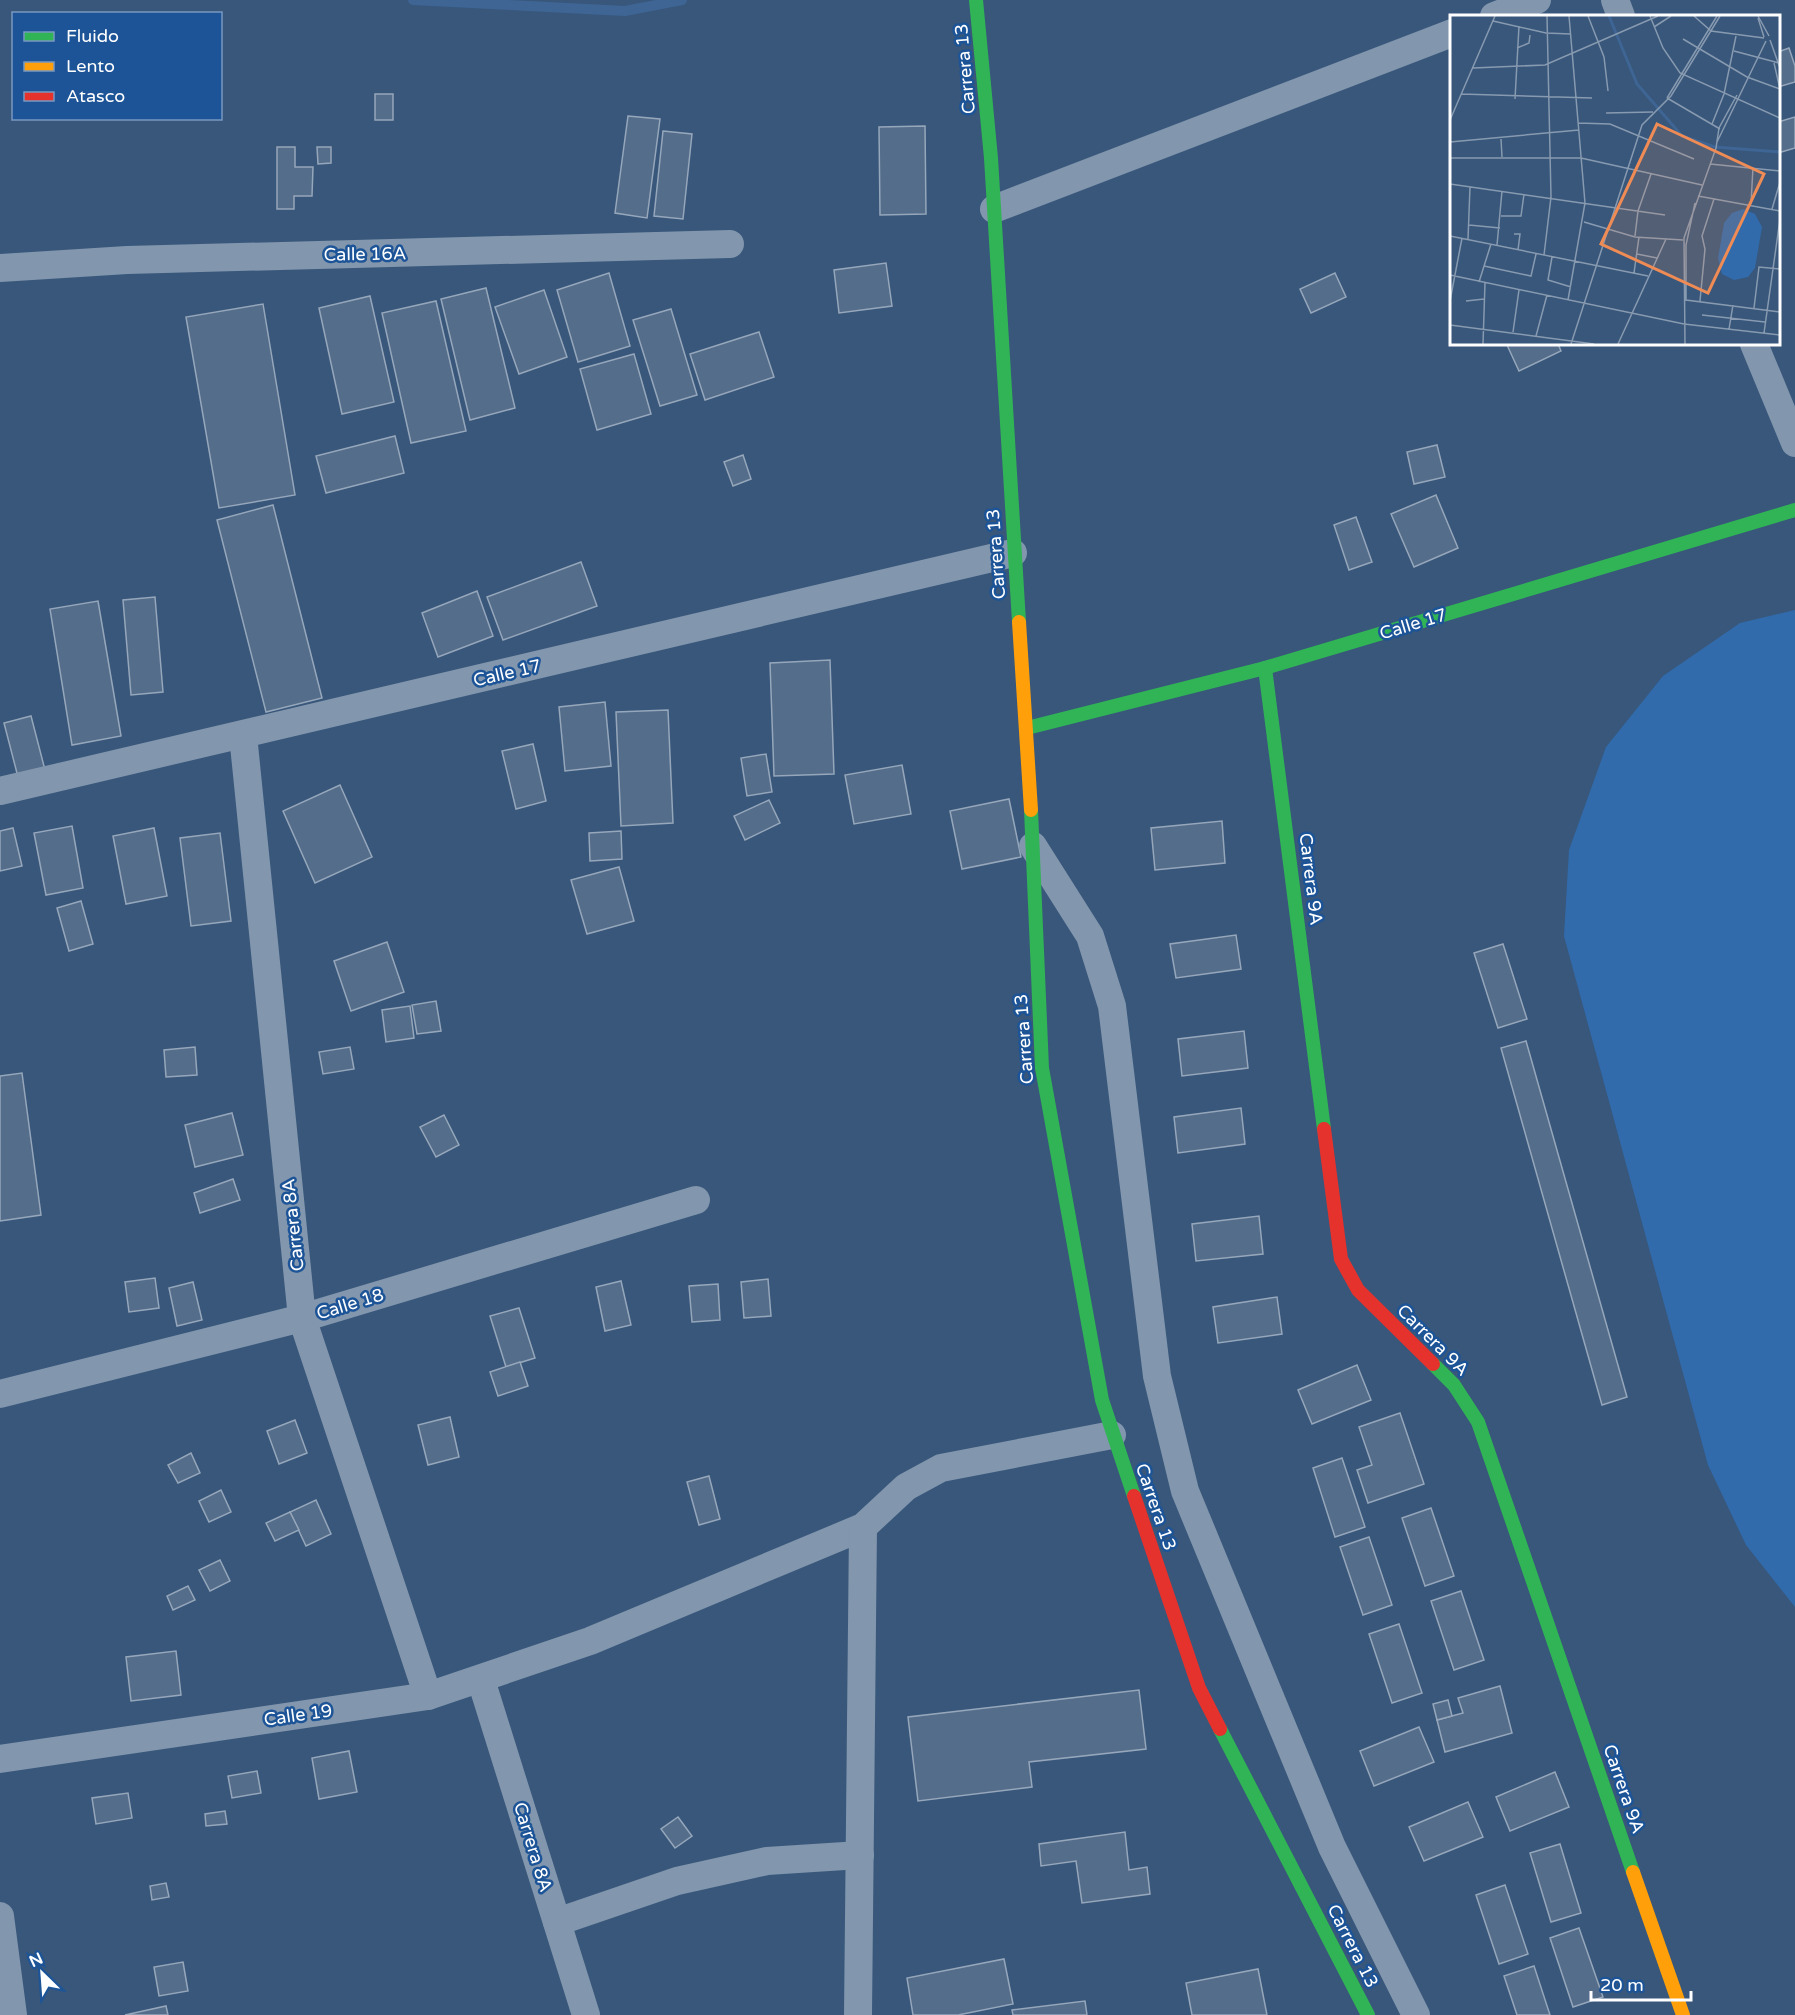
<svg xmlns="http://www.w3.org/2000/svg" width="1795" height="2015" font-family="'Varela Round',sans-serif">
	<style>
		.green { fill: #316bac }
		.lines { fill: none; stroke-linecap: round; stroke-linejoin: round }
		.stream { stroke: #3e6594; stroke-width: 10 }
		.building { fill: #546d8a; stroke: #96a7bb; stroke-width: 1.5 }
		.street { stroke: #8296ad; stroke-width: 28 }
		.fast { stroke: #30b455; stroke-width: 14 }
		.slow { stroke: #ff9f0a; stroke-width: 14 }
		.jam { stroke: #e5322d; stroke-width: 14 }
		.labels { text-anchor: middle; stroke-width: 5; stroke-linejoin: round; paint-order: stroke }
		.street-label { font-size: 18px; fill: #fff; stroke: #1c5497 }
		.inset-river { fill: none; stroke: #3e6594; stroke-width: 3 }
		.inset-road { fill: none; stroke: #889ab0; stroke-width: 1.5 }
		.view { fill: #ef8b55; fill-opacity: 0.15; stroke: #ef8b55; stroke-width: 3 }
		.inset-edge { fill: none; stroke: #fff; stroke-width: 3 }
	</style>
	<rect width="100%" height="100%" fill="#38577b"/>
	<polygon class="green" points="1795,610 1795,1607 1746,1545 1708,1465 1564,936 1569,850 1606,747 1663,676 1740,623"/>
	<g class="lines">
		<polyline class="stream" points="413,0 625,11 682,0"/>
	</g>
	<g class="building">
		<polygon points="1789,48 1795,66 1795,82 1778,87 1778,52"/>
		<rect x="375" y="94" width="18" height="26"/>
		<polygon points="628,116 660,119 647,218 615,213"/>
		<polygon points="1795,117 1795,148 1778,153 1778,122"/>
		<polygon points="925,126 926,214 880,215 879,127"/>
		<polygon points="663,131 692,134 683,219 654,216"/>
		<polygon points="277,147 295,147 295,167 313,167 312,196 294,196 294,209 277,209"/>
		<polygon points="317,147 331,147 331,163 318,164"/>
		<polygon points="886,263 892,306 839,313 834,270"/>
		<polygon points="609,273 630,346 578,362 557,290"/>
		<polygon points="1335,273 1346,297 1311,313 1300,289"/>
		<polygon points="486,288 515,408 470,420 441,299"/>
		<polygon points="544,290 567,357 519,374 495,307"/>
		<polygon points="370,296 394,402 342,414 319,308"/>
		<polygon points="436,301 466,431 411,443 382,313"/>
		<polygon points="263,304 295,495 219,508 186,317"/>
		<polygon points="671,309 697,395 660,406 633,320"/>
		<polygon points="759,332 774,377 705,400 690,354"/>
		<polygon points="1510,344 1558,344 1561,351 1519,371 1507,345"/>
		<polygon points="634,354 651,414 597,430 580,369"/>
		<polygon points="395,436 404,473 326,493 316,456"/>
		<polygon points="1437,445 1445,477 1414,484 1407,452"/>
		<polygon points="743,455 751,479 733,486 724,462"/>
		<polygon points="1436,495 1458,548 1414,567 1391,514"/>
		<polygon points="273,505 322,698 266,712 217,520"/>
		<polygon points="1356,517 1372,562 1349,570 1334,525"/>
		<polygon points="581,562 597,606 503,640 487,597"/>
		<polygon points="477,591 493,636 438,657 422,613"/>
		<polygon points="155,597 163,692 131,695 123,600"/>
		<polygon points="98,601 121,736 72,745 50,609"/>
		<polygon points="830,660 834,774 774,776 770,663"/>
		<polygon points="605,702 611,766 565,771 559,707"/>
		<polygon points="668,710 673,823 621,826 616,712"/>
		<polygon points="31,716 45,770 18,777 4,723"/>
		<polygon points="533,744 546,801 516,809 502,751"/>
		<polygon points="766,754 772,792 747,796 741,758"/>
		<polygon points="902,765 911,814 854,824 845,775"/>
		<polygon points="340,785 372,857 315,883 283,811"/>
		<polygon points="1009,799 1021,857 962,869 950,811"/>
		<polygon points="769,800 780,823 745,840 734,816"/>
		<polygon points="1222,821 1225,863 1155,870 1151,828"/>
		<polygon points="72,826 83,888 46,895 34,833"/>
		<polygon points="13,828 22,866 0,871 0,831"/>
		<polygon points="154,828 167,896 126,904 113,836"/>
		<polygon points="621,831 622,859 590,861 589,833"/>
		<polygon points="220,833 231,921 191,926 180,838"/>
		<polygon points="619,867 634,921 587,934 571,880"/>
		<polygon points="81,901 93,944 69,951 57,908"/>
		<polygon points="1236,935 1241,969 1176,978 1170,944"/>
		<polygon points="387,942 404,992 351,1011 334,961"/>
		<polygon points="1503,944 1527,1019 1498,1028 1474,953"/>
		<polygon points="436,1001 441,1031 417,1034 412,1005"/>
		<polygon points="410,1006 414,1038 386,1042 382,1010"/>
		<polygon points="1244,1031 1248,1068 1182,1076 1178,1039"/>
		<polygon points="1526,1041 1627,1397 1602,1405 1501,1048"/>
		<polygon points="195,1047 197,1075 166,1077 164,1050"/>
		<polygon points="350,1047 354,1069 323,1074 319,1052"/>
		<polygon points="22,1073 41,1215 0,1221 0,1076"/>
		<polygon points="1241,1108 1245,1144 1178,1153 1174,1117"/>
		<polygon points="232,1113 243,1155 195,1167 185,1125"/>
		<polygon points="444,1115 459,1145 436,1157 420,1127"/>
		<polygon points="233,1179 240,1200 200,1213 194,1193"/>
		<polygon points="1259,1216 1263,1254 1196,1261 1192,1224"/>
		<polygon points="155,1278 159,1308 129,1312 125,1282"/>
		<polygon points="768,1279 771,1316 744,1318 741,1282"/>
		<polygon points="621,1281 631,1325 605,1331 596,1287"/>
		<polygon points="193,1282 202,1320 177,1326 169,1288"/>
		<polygon points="718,1284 720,1320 692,1322 689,1286"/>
		<polygon points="1277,1297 1282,1334 1218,1343 1213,1307"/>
		<polygon points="519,1308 535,1358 506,1367 490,1316"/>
		<polygon points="520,1362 528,1386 498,1396 490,1372"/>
		<polygon points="1357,1365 1371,1400 1312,1424 1298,1390"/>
		<polygon points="1400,1413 1424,1484 1368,1503 1357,1470 1372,1465 1359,1427"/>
		<polygon points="450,1417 459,1457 428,1465 418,1425"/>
		<polygon points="295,1420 307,1453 279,1464 267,1431"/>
		<polygon points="191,1453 200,1473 178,1483 168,1465"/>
		<polygon points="1342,1458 1365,1527 1335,1537 1313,1468"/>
		<polygon points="709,1476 720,1519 699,1525 687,1482"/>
		<polygon points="221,1490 231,1512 209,1522 199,1501"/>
		<polygon points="316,1500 331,1534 306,1546 290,1512"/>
		<polygon points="1431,1508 1454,1576 1425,1586 1402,1518"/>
		<polygon points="290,1512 299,1530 275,1541 266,1523"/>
		<polygon points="1369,1537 1392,1605 1363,1615 1340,1547"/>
		<polygon points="220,1560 230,1581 210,1591 199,1570"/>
		<polygon points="188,1586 195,1600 173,1610 167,1596"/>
		<polygon points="1461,1591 1484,1660 1454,1670 1431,1601"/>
		<polygon points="1399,1624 1422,1693 1392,1703 1369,1634"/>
		<polygon points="176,1651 181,1695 131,1701 126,1657"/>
		<polygon points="1500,1686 1512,1733 1445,1752 1437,1720 1463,1713 1458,1698"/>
		<polygon points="1139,1690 1146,1749 1029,1762 1032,1787 918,1801 908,1717"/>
		<polygon points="1448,1700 1452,1716 1437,1720 1433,1704"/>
		<polygon points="1419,1727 1434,1762 1374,1786 1360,1751"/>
		<polygon points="349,1751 357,1792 319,1799 312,1758"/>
		<polygon points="257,1771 261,1793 232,1798 228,1776"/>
		<polygon points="1555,1772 1569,1807 1510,1831 1496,1797"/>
		<polygon points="128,1793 132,1818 96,1824 92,1798"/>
		<polygon points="1468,1802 1483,1837 1424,1861 1409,1827"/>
		<polygon points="225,1811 227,1824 206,1826 205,1814"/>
		<polygon points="678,1817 692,1836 675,1848 661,1829"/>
		<polygon points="1125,1832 1129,1870 1147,1867 1150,1894 1082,1903 1076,1861 1041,1866 1039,1844"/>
		<polygon points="1560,1844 1581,1913 1551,1922 1530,1853"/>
		<polygon points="166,1883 169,1897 152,1900 150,1886"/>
		<polygon points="1505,1885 1528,1954 1499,1964 1476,1895"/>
		<polygon points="1579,1928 1603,1997 1573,2007 1550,1938"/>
		<polygon points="1004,1959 1013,2004 958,2015 913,2015 907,1978"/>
		<polygon points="183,1962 188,1991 159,1996 154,1967"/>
		<polygon points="1534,1966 1550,2015 1517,2015 1504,1976"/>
		<polygon points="1258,1969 1267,2015 1192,2015 1186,1983"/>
		<polygon points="1085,2001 1087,2015 1013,2015 1012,2010"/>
		<polygon points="166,2006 168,2015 125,2015"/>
	</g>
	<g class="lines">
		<g class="street">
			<polyline points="1615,0 1621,16"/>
			<polyline points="1494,16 1537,0"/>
			<polyline points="994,209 1452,33"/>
			<polyline points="0,268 127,260 730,244"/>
			<polyline points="1754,344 1795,443"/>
			<polyline points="243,735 302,1318 428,1696"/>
			<polyline points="0,791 1013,553"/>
			<polyline points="1033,846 1090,936 1112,1006 1157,1376 1185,1491 1332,1847 1416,2015"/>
			<polyline points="0,1394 302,1318 696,1200"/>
			<polyline points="481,1680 586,2015"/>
			<polyline points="0,1759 428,1696 590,1641 863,1527 906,1487 941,1468 1112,1435"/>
			<polyline points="0,1916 13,2015"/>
			<polyline points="557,1922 677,1881 767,1861 860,1855"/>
			<polyline points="858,2015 863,1527"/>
		</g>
		<g class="fast">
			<polyline points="976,0 991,158 1019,622"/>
			<polyline points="1265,668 1324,1129"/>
			<polyline points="1027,728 1265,668 1795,510"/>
			<polyline points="1031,810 1042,1068 1102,1400 1134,1496"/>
			<polyline points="1433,1364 1454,1385 1478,1422 1633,1872"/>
			<polyline points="1220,1729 1368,2015"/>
		</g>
		<g class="slow">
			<polyline points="1019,622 1031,810"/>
			<polyline points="1633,1872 1683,2015"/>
		</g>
		<g class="jam">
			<polyline points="1324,1129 1341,1259 1358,1290 1433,1364"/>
			<polyline points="1134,1496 1199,1688 1220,1729"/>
		</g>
	</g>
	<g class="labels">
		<g class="street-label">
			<text transform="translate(965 69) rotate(-95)" y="6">Carrera 13</text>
			<text transform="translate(365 254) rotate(-1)" y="6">Calle 16A</text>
			<text transform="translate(996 554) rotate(-94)" y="6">Carrera 13</text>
			<text transform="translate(1413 624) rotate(-17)" y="6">Calle 17</text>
			<text transform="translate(507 673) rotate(-13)" y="6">Calle 17</text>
			<text transform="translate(1311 879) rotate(83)" y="6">Carrera 9A</text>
			<text transform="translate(1024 1039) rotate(-94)" y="6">Carrera 13</text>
			<text transform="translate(293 1225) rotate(-96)" y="6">Carrera 8A</text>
			<text transform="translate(350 1304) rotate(-17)" y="6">Calle 18</text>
			<text transform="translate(1433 1340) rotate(45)" y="6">Carrera 9A</text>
			<text transform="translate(1156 1507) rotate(71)" y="6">Carrera 13</text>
			<text transform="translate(298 1715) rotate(-8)" y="6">Calle 19</text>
			<text transform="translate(1624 1789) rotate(71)" y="6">Carrera 9A</text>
			<text transform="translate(533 1847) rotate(73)" y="6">Carrera 8A</text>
			<text transform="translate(1353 1946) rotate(63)" y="6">Carrera 13</text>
		</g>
	</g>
	<g transform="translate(1450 15)">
		<rect width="330" height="330" fill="#38577b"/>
		<path d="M293,194L305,199L312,212L305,253L298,262L284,265L272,259L268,243L274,208L282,198Z" fill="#316bac"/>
		<path class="inset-river" d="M159,1L187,69L232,121L265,132L330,137"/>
		<path class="inset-road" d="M138,1L154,42L158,76M200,1L213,33L230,58L330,103M244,1L261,16L314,23M308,1L319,21M308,3L314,22M43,6L96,18L121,19M204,12L221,1M233,24L297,62L330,74M320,25L330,53M67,33L79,28L80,20M284,36L329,48M324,48L330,74M23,53L95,50L208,1M11,79L142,83M217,83L267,1M217,83L270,114M65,84L69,11M156,98L203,97M0,105L45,1M128,108L160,109L244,144M262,109L274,79L286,21M51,124L52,142M0,127L129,115M267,127L316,26M0,143H131L252,170M260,149L330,156M0,169L215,200M248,181L330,196M245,188L236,230V285L330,297M301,189L303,152M322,194L330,167M51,201H71L74,179M134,207L185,222L233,225M19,210L50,213M64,219H70L68,235M0,221L198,261M185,221L188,196L201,159M18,224L20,172M47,230L52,176M187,239L207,243M94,240L101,182L97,1M102,242L98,265L121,272M34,251L81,261L86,239M184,258L189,222M0,260L234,309L330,320M29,267L41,229M118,285L135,188L119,1M0,286L12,223M16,286L34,284M250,286L255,234L252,221L264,184M304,293L309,252L330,254M252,300L315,307M0,310L144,329M279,314L283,290M63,317L69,275M314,318L330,204M86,321L97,280M33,329L35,268M121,329L192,110L221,81L270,1M168,329L216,224M235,329L234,223L266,133L269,113L287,80"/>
		<path class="view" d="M207,109L314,159L258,278L151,229Z"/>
		<rect width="330" height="330" class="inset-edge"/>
	</g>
	<rect x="12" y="12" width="210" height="108" fill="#1c5497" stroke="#7798c1" stroke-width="1.5"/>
	<rect x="24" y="32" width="30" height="9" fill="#30b455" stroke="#7798c1" stroke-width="1.5"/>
	<text x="66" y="42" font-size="18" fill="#ffffff">Fluido</text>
	<rect x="24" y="62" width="30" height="9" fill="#ff9f0a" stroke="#7798c1" stroke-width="1.5"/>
	<text x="66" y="72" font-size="18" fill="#ffffff">Lento</text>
	<rect x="24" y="92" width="30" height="9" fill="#e5322d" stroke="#7798c1" stroke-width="1.5"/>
	<text x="66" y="102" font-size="18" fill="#ffffff">Atasco</text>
	<g transform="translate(42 1973) rotate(335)" stroke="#1c5497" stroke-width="4.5" paint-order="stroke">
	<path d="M0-4.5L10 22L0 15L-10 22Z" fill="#ffffff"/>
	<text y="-9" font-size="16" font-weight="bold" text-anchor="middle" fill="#ffffff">N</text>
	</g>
	<path d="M1591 1991v9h100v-9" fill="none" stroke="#ffffff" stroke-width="3"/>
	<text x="1600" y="1991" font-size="18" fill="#ffffff" stroke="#1c5497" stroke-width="4.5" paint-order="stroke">20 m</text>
</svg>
